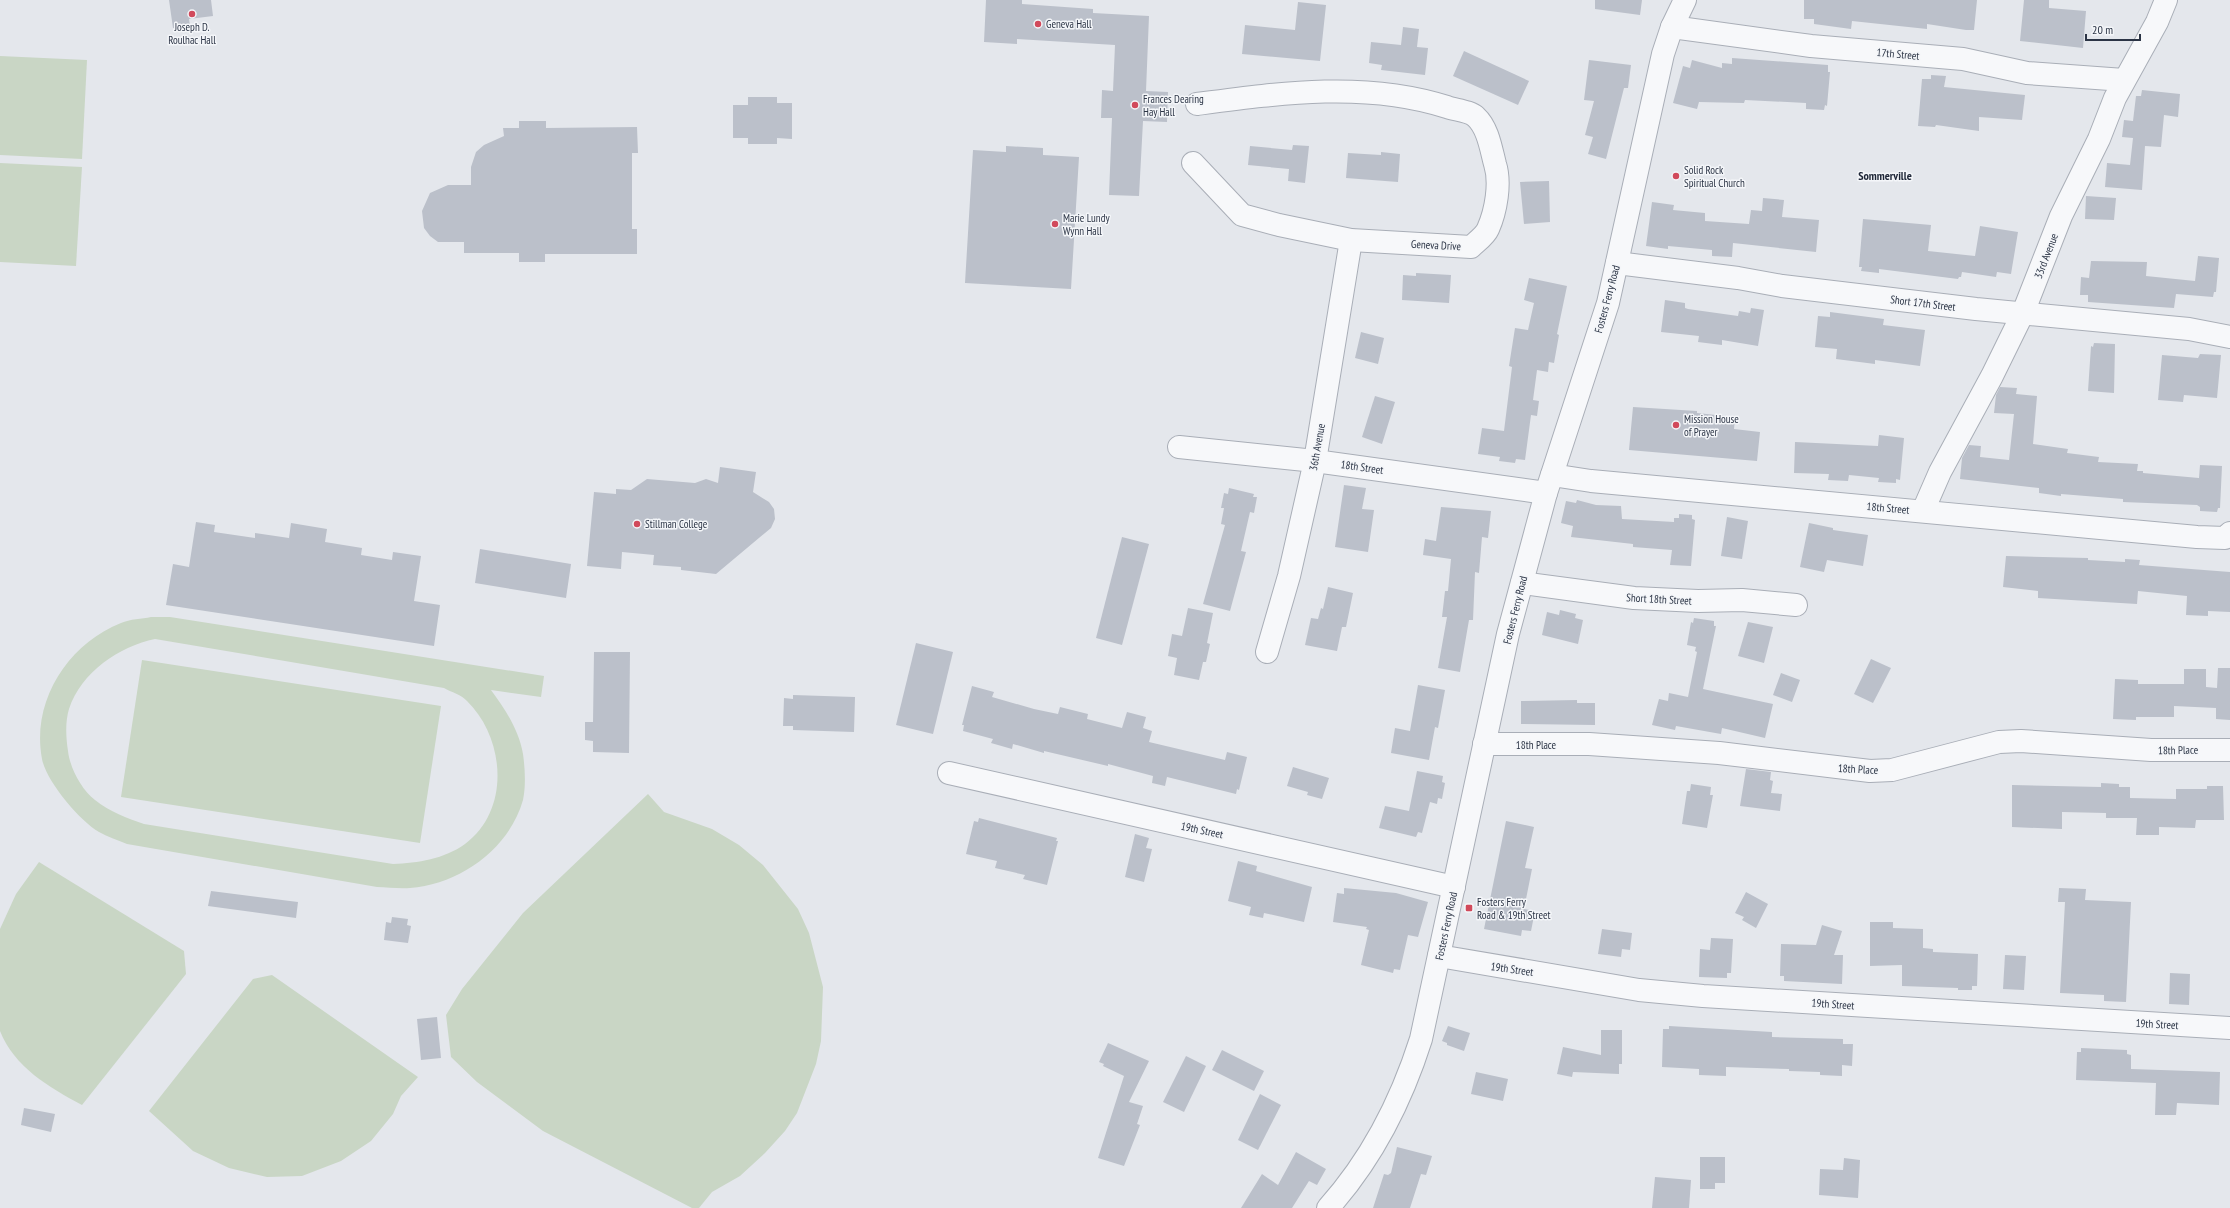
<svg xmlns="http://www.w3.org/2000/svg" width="2230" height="1208" font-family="'PT Sans Narrow',sans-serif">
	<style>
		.green { fill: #c9d6c5; fill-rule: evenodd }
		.building { fill: #bbc0ca }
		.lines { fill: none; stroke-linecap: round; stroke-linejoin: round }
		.minor-casing { stroke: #a9aeb7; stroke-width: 24 }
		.minor { stroke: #f7f8fa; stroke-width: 22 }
		.poi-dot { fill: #d1495b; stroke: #f4f6f9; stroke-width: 1.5 }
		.labels { text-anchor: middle; stroke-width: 3; stroke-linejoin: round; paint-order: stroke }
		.poi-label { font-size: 11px; fill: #2b3445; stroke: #f4f6f9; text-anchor: start }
		.street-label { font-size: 11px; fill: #2b3445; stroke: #f4f6f9 }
		.neighbourhood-label { font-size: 12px; font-weight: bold; fill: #1d2536; stroke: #f4f6f9 }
	</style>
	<rect width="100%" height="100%" fill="#e4e7ec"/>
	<g class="green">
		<polygon points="0,56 87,60 82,159 0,155"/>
		<polygon points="0,163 82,167 76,266 0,262"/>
		<path d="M151,617H170L544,676L541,697L491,690C505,709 519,730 523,754C525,768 526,786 523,800C509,849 460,884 410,888C399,889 387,887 377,887L127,844C118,840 108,837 99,832C80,821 46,781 42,759C31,701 68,644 121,623C130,619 142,619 151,617ZM155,639L444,688C451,692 462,695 467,701C505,738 511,810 465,844C444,859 418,863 393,864L144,824C127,818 110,812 95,800C81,789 70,768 68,751C66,738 65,722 69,709C81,672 120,646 155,639Z"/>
		<polygon points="142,660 441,706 420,843 121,797"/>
		<polygon points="648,794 664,812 712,829 739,845 763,865 798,909 809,933 823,987 821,1041 816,1064 797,1113 785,1131 765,1153 740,1176 712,1192 699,1208 692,1208 543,1131 477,1082 451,1057 446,1015 462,989 523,913"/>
		<path d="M39,862L184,951L186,974L82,1105C50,1088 14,1067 0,1031V929L16,894Z"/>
		<polygon points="272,975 418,1077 401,1096 393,1114 371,1141 341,1161 302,1176 267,1177 229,1168 193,1151 149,1111 253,979"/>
	</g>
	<g class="building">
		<polygon points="169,0 211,0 213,16 189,19 190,26 173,28"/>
		<polygon points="986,0 1022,0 1022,4 1093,9 1093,13 1149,16 1146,91 1168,92 1167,122 1143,121 1139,196 1109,195 1112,118 1101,118 1102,90 1113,91 1115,45 1017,39 1017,44 984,42"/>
		<polygon points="1595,0 1642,0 1640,15 1595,9"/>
		<polygon points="1804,0 1977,0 1974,30 1966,30 1927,24 1927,29 1852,21 1851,29 1814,24 1814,19 1804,19"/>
		<polygon points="2024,0 2049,0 2049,8 2086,11 2083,48 2020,41"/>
		<polygon points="1298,2 1326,5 1320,61 1242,54 1245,25 1295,30"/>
		<polygon points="1403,27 1419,29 1417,47 1428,48 1425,75 1381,70 1382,65 1369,63 1371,42 1401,45"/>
		<polygon points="1464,51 1529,81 1518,105 1453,76"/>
		<polygon points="1732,58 1828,65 1828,72 1830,72 1827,106 1825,105 1824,110 1806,109 1806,103 1745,100 1744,103 1699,102 1697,109 1673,103 1683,66 1690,68 1692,60 1722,68 1722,63 1732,64"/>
		<polygon points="1589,60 1631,65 1628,88 1624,88 1606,159 1588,154 1593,137 1585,135 1594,101 1584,100"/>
		<polygon points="1931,75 1946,76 1944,87 2025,95 2022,120 1979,117 1979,131 1936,125 1935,127 1918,126 1922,79 1931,79"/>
		<polygon points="2142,90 2180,94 2178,117 2164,115 2161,147 2145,146 2142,190 2105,187 2107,163 2130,165 2133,138 2122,137 2124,120 2133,121 2136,96 2141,96"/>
		<polygon points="748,97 777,97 777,103 792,103 792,139 777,138 777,144 748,144 748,138 733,138 733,105 748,105"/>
		<polygon points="519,121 546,121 546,128 637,127 638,153 632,153 632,229 637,229 637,254 545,254 545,262 519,262 519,253 464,253 464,242 438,242 430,236 424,228 422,211 430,193 448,185 471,185 471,167 476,152 484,145 504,136 503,128 519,128"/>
		<polygon points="1293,145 1309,146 1305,183 1288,181 1289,169 1248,165 1250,146 1292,150"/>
		<polygon points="1006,146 1043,148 1043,155 1079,157 1071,289 965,283 973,150 1006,152"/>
		<polygon points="1381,152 1400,154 1398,182 1346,178 1348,153 1381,155"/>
		<polygon points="1549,181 1550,222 1524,224 1520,182"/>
		<polygon points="2086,196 2116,198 2114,220 2085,219"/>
		<polygon points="1763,198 1784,200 1782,217 1819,220 1816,252 1733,243 1732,257 1712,256 1712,250 1668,246 1668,249 1646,246 1652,202 1674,205 1673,210 1705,213 1705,221 1749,224 1751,210 1762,211"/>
		<polygon points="1863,219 1931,225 1928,251 1975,256 1980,226 2018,232 2011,274 1997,272 1996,277 1962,272 1961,277 1959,277 1958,279 1879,269 1879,273 1861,271 1862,267 1859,267"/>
		<polygon points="2198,256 2219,258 2216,292 2214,292 2213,297 2176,294 2174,308 2088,302 2088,295 2080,295 2081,277 2089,278 2091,261 2147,262 2146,276 2195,281"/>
		<polygon points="1416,273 1451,275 1449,303 1402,300 1403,275 1416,276"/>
		<polygon points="1529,278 1567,286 1557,334 1559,335 1554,363 1549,362 1548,372 1537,370 1533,400 1539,401 1537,416 1531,415 1525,460 1516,459 1515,463 1499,461 1500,457 1478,454 1482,428 1504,431 1512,367 1509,366 1515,328 1528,330 1534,303 1524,300"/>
		<polygon points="1665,300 1685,303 1685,308 1688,309 1738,316 1739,311 1750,313 1751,308 1764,310 1758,346 1722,340 1722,345 1698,342 1699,336 1661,332"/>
		<polygon points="1830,312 1884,319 1883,325 1925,330 1920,366 1875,360 1875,364 1836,359 1837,349 1815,347 1818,316 1830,317"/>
		<polygon points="1361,332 1384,338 1378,364 1355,358"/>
		<polygon points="2094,343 2115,344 2114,393 2088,391 2091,346 2093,347"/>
		<polygon points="2200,354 2221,355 2217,398 2184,395 2183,402 2158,400 2162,355 2198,358"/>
		<polygon points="2000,387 2017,388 2016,394 2037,396 2033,444 2068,449 2067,453 2099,457 2098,462 2138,464 2137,471 2143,471 2143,473 2199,478 2200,465 2222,466 2220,508 2218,508 2217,512 2200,511 2200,507 2197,505 2123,502 2123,499 2061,494 2061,496 2039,493 2039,488 1960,479 1962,458 1969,445 1981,446 1980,457 2009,460 2014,414 1994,413 1996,395"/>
		<polygon points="1375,396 1395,402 1382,444 1362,437"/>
		<polygon points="1633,407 1697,411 1697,413 1735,417 1734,429 1760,432 1757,461 1629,450"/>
		<polygon points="1879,435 1904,438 1900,480 1896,479 1896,483 1878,482 1879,478 1849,475 1848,481 1828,480 1829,474 1794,473 1795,442 1878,446"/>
		<polygon points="720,467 756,472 753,492 769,502 774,509 775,519 771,528 716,574 681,570 681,567 653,565 654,555 622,552 621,569 587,566 594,492 616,494 616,489 631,490 647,479 695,483 706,479 718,483"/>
		<polygon points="1344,485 1366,488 1362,509 1374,510 1368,552 1335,547"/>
		<polygon points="1229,488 1254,494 1253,497 1257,497 1254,513 1250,512 1241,551 1246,552 1230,611 1203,604 1225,525 1221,524 1224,508 1221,508 1224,493 1228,494"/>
		<polygon points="1577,500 1596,505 1621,506 1622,519 1674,522 1674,518 1679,518 1679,514 1692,515 1692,519 1695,520 1691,566 1670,565 1672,550 1633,547 1633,544 1571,537 1573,526 1561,523 1566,501 1576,503"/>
		<polygon points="1441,507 1491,511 1488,538 1482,537 1479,573 1475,572 1473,620 1469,620 1460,672 1438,668 1447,617 1442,617 1445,591 1448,591 1451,559 1423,555 1425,539 1436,541"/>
		<polygon points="1727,517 1748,521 1742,559 1721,556"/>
		<polygon points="196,522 215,525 214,532 255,538 255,533 289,538 291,523 327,529 325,542 362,548 361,555 392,560 393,552 421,556 414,601 440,605 434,646 166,605 173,564 189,567"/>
		<polygon points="1809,523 1833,528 1833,530 1868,535 1863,566 1827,560 1824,572 1800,567"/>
		<polygon points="1122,537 1149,544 1122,645 1096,638"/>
		<polygon points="480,549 571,564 566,598 475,583"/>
		<polygon points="2006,556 2088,558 2088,560 2125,562 2125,559 2140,560 2139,565 2230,572 2230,612 2208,611 2208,616 2186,615 2187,596 2138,591 2137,604 2038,598 2038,591 2003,587"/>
		<polygon points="1328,587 1353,593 1346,627 1342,627 1337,651 1305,645 1311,618 1318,619 1321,608 1323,609"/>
		<polygon points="1188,608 1213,613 1207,643 1210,644 1206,662 1203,662 1199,680 1174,675 1177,658 1168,656 1172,634 1182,636"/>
		<polygon points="1560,610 1576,614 1575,618 1583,620 1578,644 1542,635 1547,612 1559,615"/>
		<polygon points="1694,618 1714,621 1714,626 1716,626 1703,689 1773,704 1765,738 1722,728 1721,734 1676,726 1675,730 1652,725 1659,699 1668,701 1669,693 1688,697 1697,652 1695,651 1696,647 1687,645 1691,622 1693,623"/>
		<polygon points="1748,622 1773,627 1764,663 1738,656"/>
		<polygon points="916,643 953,652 933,734 896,725"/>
		<polygon points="594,652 630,652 629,753 593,752 593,741 585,740 585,722 593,722"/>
		<polygon points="1871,659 1891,668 1873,703 1854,694"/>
		<polygon points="2218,668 2230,668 2230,720 2216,719 2216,708 2174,706 2174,717 2136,717 2136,720 2113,719 2115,679 2138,680 2138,684 2184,684 2184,669 2206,669 2206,687 2217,688"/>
		<polygon points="1781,673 1800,680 1792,702 1773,695"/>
		<polygon points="1418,685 1445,690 1438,728 1435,727 1429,760 1391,753 1395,728 1410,731"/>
		<polygon points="972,686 994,692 992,697 1034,709 1058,714 1060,707 1088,714 1087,719 1122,728 1127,712 1146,717 1143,728 1152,731 1149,742 1225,760 1227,752 1247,757 1239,790 1237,789 1236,794 1167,777 1165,786 1152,783 1153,776 1108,764 1108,766 1044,751 1044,753 1013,744 1012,749 991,743 993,739 963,731 964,725 962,725"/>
		<polygon points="793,695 855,697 854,732 793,730 793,726 783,726 784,698 793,699"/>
		<polygon points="1577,700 1577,703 1595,703 1595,725 1521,724 1521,701"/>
		<polygon points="1293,767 1329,778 1322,799 1307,795 1308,792 1287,786"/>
		<polygon points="1746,769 1771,772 1770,780 1773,781 1771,793 1782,794 1780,811 1740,806"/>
		<polygon points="1417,771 1443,776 1442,782 1445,783 1442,799 1438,798 1437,804 1430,802 1422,833 1418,832 1416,837 1379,828 1385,806 1409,811"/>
		<polygon points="2101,783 2119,784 2119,787 2130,787 2130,798 2176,799 2176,789 2207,789 2207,786 2223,786 2224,820 2196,820 2195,828 2159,827 2159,835 2136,835 2137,818 2106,818 2106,813 2062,812 2062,829 2012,827 2012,785 2101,787"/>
		<polygon points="1691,784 1711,787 1710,795 1713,795 1707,828 1682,824 1687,791 1690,791"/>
		<polygon points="979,818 1057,838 1056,841 1058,841 1047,885 1023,879 1025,875 995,868 997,861 966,854 974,821 978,822"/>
		<polygon points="1506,821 1534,827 1525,868 1532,869 1524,909 1535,911 1531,931 1522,930 1521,936 1484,929"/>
		<polygon points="1135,834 1149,838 1146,848 1152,849 1144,882 1125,877"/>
		<polygon points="1238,861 1257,866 1256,871 1312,887 1304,922 1264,913 1263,918 1249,915 1251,907 1228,901"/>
		<polygon points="1344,888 1396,893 1428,902 1418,937 1408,935 1400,970 1394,969 1393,973 1361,965 1369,930 1366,929 1367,927 1333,922 1337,893 1344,894"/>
		<polygon points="2059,888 2086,889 2085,900 2131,902 2126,1002 2104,1001 2104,995 2060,993 2065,902 2058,902"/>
		<polygon points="211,891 298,902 296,918 208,906"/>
		<polygon points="1746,892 1768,904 1756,928 1742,920 1744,917 1735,913"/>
		<polygon points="392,917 408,919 407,925 411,926 408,943 384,940 386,922 391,923"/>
		<polygon points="1870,922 1893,922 1893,928 1923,929 1923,948 1933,949 1933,952 1978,954 1977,986 1972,986 1972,990 1958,990 1958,988 1902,986 1902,965 1870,966"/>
		<polygon points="1822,925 1842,931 1834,955 1843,955 1842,984 1784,981 1784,976 1780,976 1781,944 1816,945"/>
		<polygon points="1602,929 1632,933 1630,950 1622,949 1621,957 1598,954"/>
		<polygon points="1711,938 1733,939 1731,973 1727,973 1727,978 1699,977 1700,949 1710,950"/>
		<polygon points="2005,955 2026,956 2024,990 2003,989"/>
		<polygon points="2170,973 2190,974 2189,1005 2169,1004"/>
		<polygon points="437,1017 441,1058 421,1060 417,1019"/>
		<polygon points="1448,1026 1470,1033 1464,1051 1447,1045 1447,1043 1442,1041"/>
		<polygon points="1669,1026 1772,1032 1772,1037 1843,1039 1843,1044 1853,1044 1852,1066 1842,1065 1842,1076 1820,1075 1820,1072 1789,1071 1789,1069 1726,1067 1726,1076 1699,1075 1699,1069 1662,1067 1663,1029 1669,1029"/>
		<polygon points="1601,1030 1622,1030 1622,1064 1619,1064 1619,1074 1573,1072 1572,1077 1557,1074 1563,1047 1601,1055"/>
		<polygon points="1108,1043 1149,1061 1129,1102 1143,1106 1137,1124 1140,1125 1124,1166 1098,1158 1124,1076 1103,1066 1104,1064 1099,1062"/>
		<polygon points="2081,1048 2127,1050 2127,1054 2131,1055 2131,1069 2220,1072 2219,1105 2177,1103 2176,1115 2155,1115 2156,1083 2076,1080 2077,1052 2081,1052"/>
		<polygon points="1222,1050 1264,1071 1254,1091 1212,1070"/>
		<polygon points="1186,1056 1206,1066 1184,1112 1163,1102"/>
		<polygon points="1476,1072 1508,1079 1503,1101 1471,1094"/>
		<polygon points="1260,1094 1281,1105 1258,1150 1238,1140"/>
		<polygon points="24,1108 55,1114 51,1132 21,1125"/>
		<polygon points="1397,1147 1432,1156 1426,1175 1421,1174 1410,1208 1373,1208 1384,1174 1388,1175 1391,1173"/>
		<polygon points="1296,1152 1326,1169 1317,1185 1309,1181 1292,1208 1241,1208 1262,1174 1278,1185"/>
		<polygon points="1700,1157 1725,1157 1725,1183 1715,1183 1715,1189 1700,1189"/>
		<polygon points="1844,1158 1860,1160 1858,1198 1819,1195 1820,1169 1843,1170"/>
		<polygon points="1655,1177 1691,1180 1689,1208 1652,1208"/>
	</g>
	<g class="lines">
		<defs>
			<g id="minor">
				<polyline points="1672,27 1811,46 1963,59 2027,73 2124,80"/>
				<path d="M1193,163L1242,215L1279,225L1351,240L1471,247C1476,242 1485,236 1488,229C1496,211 1501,183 1495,164C1491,149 1488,128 1476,117C1470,111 1455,110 1447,107C1366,81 1280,93 1197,104"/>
				<polyline points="1617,263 1738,278 1782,286 1976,309 2189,329 2230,337"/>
				<polyline points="1179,447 1315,461 1546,493"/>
				<polyline points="1552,475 1591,481 2197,537 2225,538 2230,533"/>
				<polyline points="1923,511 1940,472 1992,376 2023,313 2061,216 2099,139 2115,98 2157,22 2166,0"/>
				<polyline points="1522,583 1634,598 1698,601 1742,600 1796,605"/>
				<polyline points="1267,652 1289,576 1315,461 1351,240"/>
				<polyline points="1484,744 1589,744 1719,753 1870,771 1892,770 1999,742 2021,741 2151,750 2230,750"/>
				<polyline points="949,773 1454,887"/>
				<polyline points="1439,956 1639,990 1703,996 2230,1028"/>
				<path d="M1328,1208C1372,1159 1401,1102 1421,1039L1508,634L1546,493L1608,303L1663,54L1672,27L1685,0"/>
			</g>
		</defs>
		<use href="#minor" class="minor-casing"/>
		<use href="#minor" class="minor"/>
	</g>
	<g class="poi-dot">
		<circle cx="192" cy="14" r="4"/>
		<circle cx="1038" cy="24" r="4"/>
		<circle cx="1135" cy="105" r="4"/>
		<circle cx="1676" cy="176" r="4"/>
		<circle cx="1055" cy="224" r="4"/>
		<circle cx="1676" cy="425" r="4"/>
		<circle cx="637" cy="524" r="4"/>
		<rect x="1465" y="904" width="8" height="8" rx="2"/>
	</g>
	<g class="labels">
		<g class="poi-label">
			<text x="1046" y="28">Geneva Hall</text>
			<text x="192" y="31" text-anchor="middle">Joseph D.<tspan x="192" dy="13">Roulhac Hall</tspan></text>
			<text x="1143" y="103">Frances Dearing<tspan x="1143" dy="13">Hay Hall</tspan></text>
			<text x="1684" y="174">Solid Rock<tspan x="1684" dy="13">Spiritual Church</tspan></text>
			<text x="1063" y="222">Marie Lundy<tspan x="1063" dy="13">Wynn Hall</tspan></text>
			<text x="1684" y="423">Mission House<tspan x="1684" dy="13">of Prayer</tspan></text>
			<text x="645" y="528">Stillman College</text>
			<text x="1477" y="906">Fosters Ferry<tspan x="1477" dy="13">Road &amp; 19th Street</tspan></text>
		</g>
		<g class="street-label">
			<text transform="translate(1898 54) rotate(5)" y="4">17th Street</text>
			<text transform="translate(1436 245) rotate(3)" y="4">Geneva Drive</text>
			<text transform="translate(2046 256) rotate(-69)" y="4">33rd Avenue</text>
			<text transform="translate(1607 299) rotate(-75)" y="4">Fosters Ferry Road</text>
			<text transform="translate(1923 303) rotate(7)" y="4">Short 17th Street</text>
			<text transform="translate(1317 447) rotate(-80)" y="4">36th Avenue</text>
			<text transform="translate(1362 467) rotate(8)" y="4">18th Street</text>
			<text transform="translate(1888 508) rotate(5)" y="4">18th Street</text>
			<text transform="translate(1659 599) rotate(3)" y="4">Short 18th Street</text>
			<text transform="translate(1515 610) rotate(-76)" y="4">Fosters Ferry Road</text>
			<text x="1536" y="749">18th Place</text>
			<text transform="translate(2178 750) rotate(-1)" y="4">18th Place</text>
			<text transform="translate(1858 769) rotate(3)" y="4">18th Place</text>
			<text transform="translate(1202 830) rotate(12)" y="4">19th Street</text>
			<text transform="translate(1446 926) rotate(-78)" y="4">Fosters Ferry Road</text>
			<text transform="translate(1512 969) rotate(8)" y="4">19th Street</text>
			<text transform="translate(1833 1004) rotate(4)" y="4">19th Street</text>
			<text transform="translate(2157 1024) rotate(3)" y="4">19th Street</text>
		</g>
		<g class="neighbourhood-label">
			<text x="1885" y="180">Sommerville</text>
		</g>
	</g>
	<path d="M2086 34v6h54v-6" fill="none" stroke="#2b3445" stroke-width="2"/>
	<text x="2092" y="34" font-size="12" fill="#2b3445" stroke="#f4f6f9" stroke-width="3" paint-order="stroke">20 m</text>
</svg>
